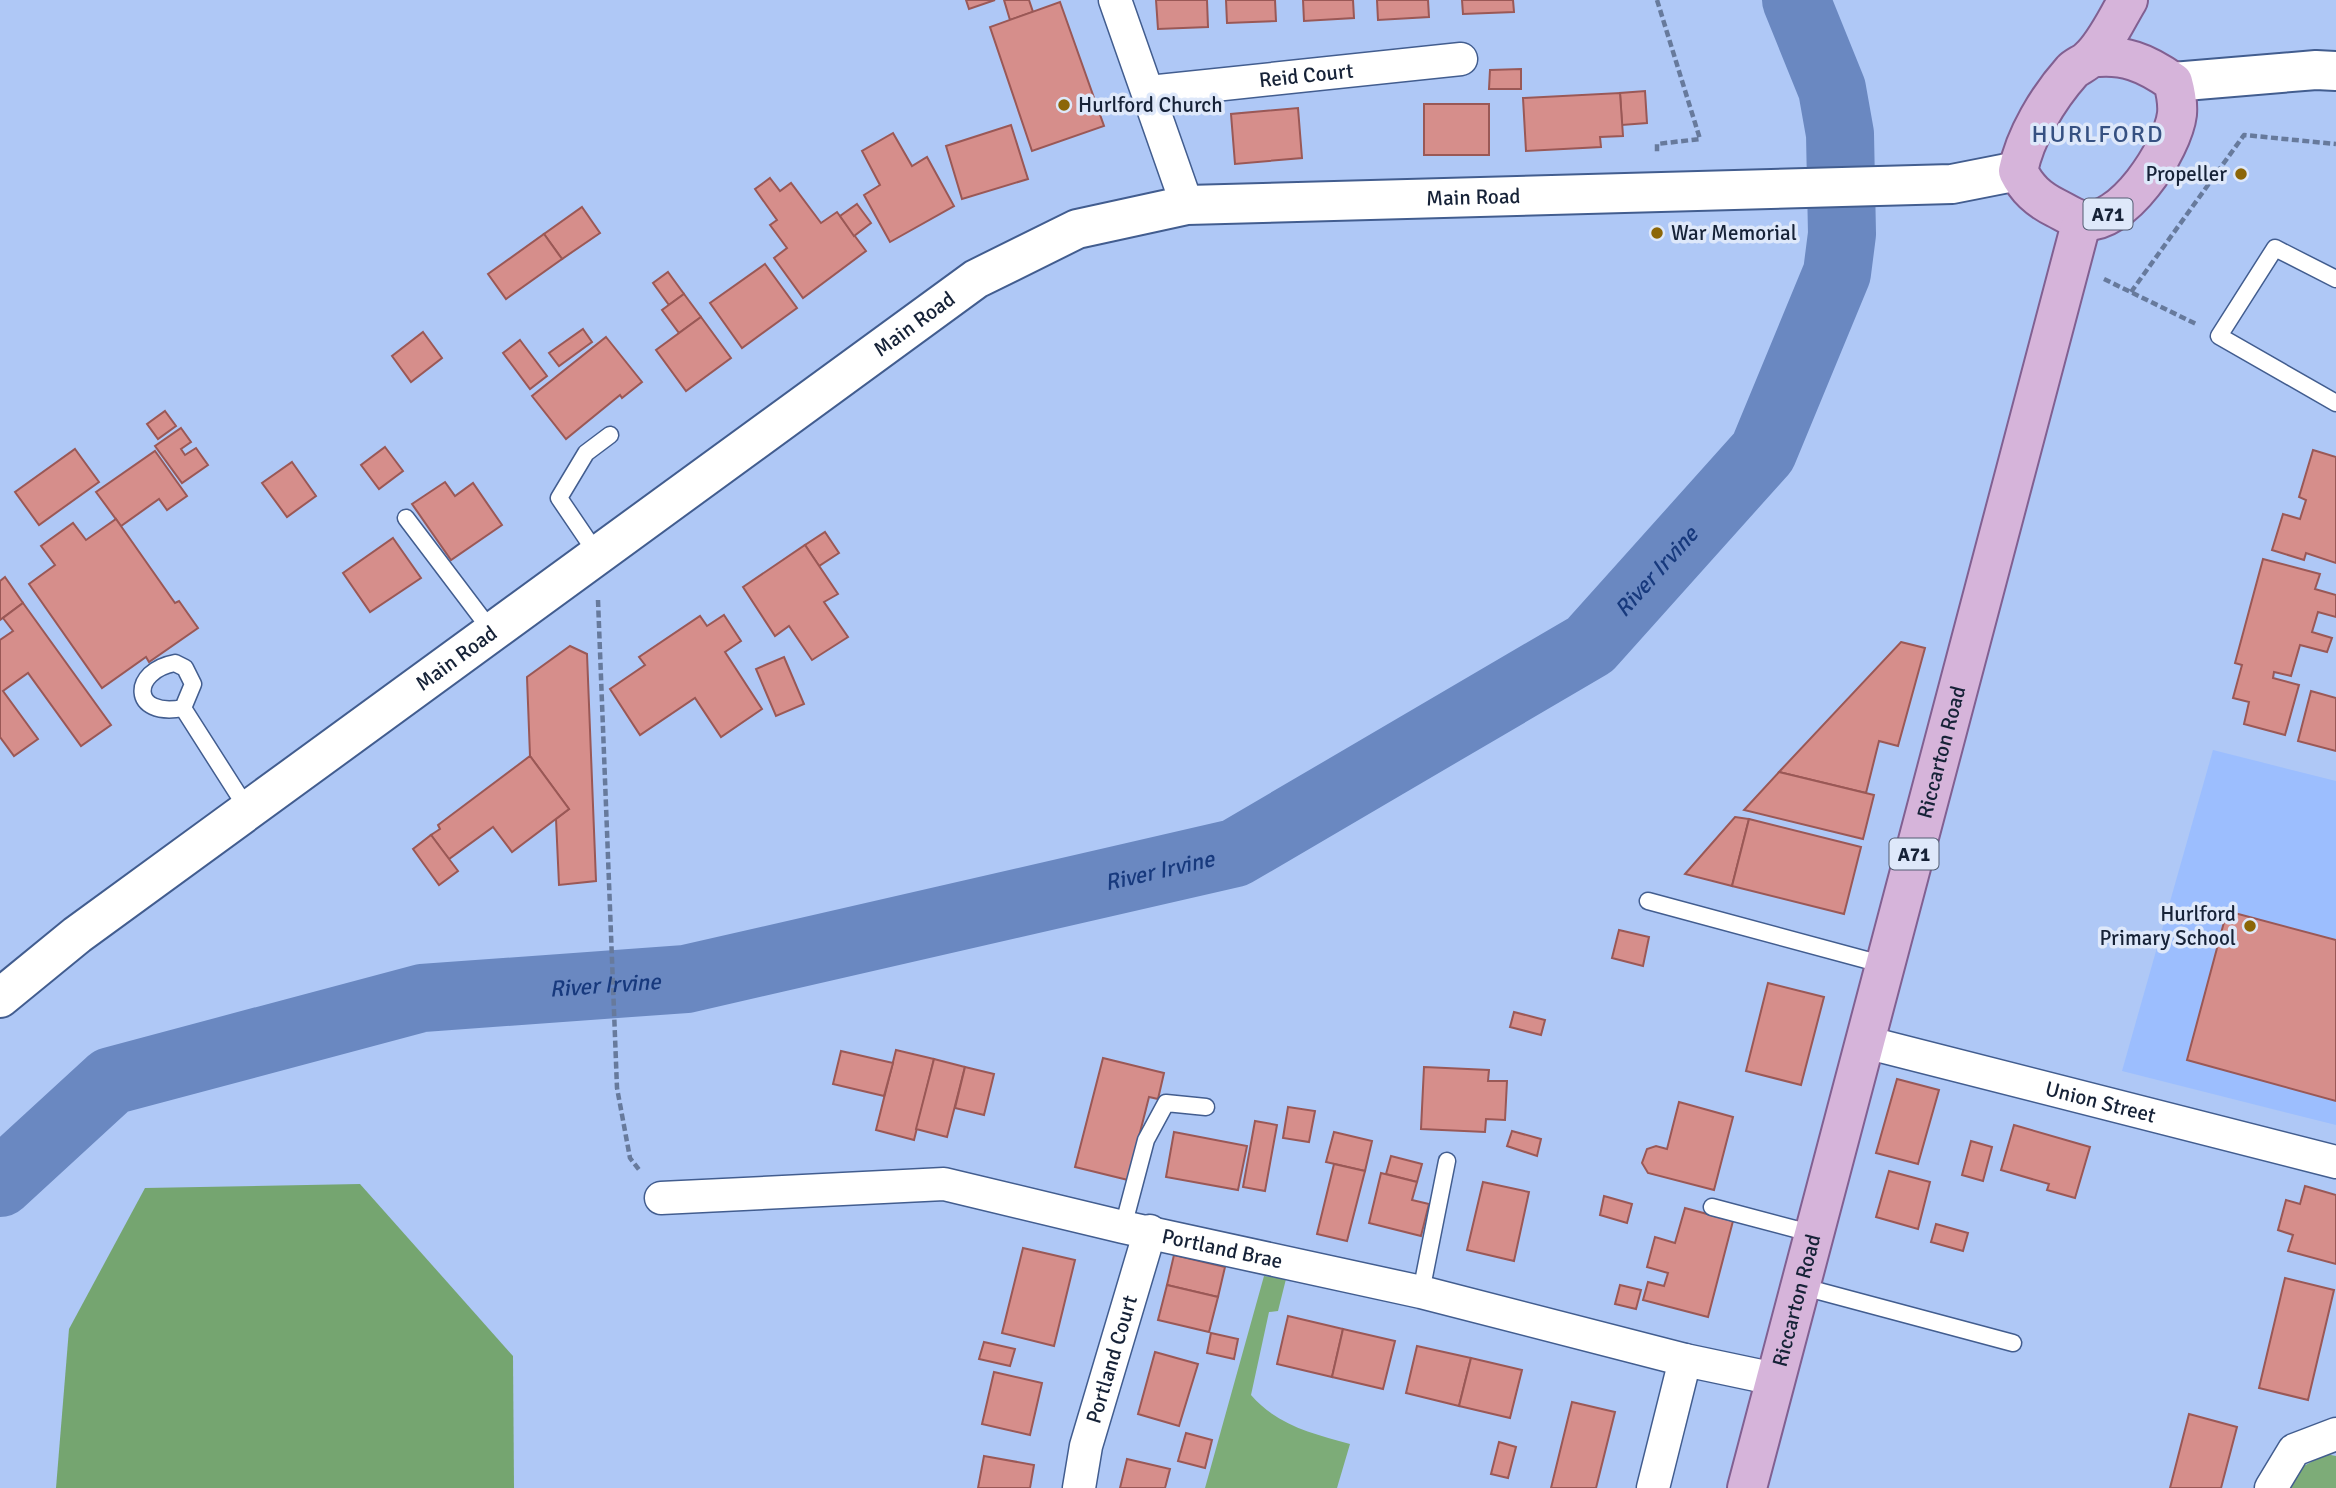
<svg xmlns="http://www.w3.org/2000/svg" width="2336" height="1488" font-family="Signika,sans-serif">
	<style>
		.built { fill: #9cbefe }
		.green { fill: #7dac78 }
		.forest { fill: #75a570 }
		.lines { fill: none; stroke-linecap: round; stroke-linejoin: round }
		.river { stroke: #6a88c1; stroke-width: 68 }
		.building { fill: #d68e8b; stroke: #9a5856; stroke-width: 2 }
		.lane-casing { stroke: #425d8f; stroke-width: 19 }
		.street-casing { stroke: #425d8f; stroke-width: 35 }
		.secondary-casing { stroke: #425d8f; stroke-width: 42 }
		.primary-casing { stroke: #816091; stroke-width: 42 }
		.path { stroke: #677a9c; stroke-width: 4.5; stroke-dasharray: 7 3.5; stroke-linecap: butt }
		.lane { stroke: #fff; stroke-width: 16 }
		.street { stroke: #fff; stroke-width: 32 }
		.secondary { stroke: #fff; stroke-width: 38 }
		.primary { stroke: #d6b4da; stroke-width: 38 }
		.poi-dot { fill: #8c6607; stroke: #dee8fa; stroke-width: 2.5 }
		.labels { text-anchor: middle; stroke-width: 7; stroke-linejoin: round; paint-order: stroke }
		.shield { fill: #dee8fa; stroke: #525d72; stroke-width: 2 }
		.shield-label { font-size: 19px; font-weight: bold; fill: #162237 }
		.street-label { font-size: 21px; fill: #162237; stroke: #dee8fa }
		.poi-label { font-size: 21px; fill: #162237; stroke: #dee8fa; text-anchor: start }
		.water-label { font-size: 23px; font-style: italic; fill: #17397d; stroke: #dee8fa }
		.quarter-label { font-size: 24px; letter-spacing: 2px; fill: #365182; stroke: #dee8fa }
	</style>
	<rect width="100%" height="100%" fill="#afc8f6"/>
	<polygon class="built" points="2213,750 2336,781 2336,1125 2122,1071"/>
	<g class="green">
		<path d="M1264,1276L1286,1279L1278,1311L1269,1312L1251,1395C1278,1426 1312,1433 1350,1444L1337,1488H1205Z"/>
		<polygon points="2326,1454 2336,1456 2336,1488 2289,1488 2300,1468"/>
	</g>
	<polygon class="forest" points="360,1184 513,1356 514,1488 56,1488 69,1329 145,1188"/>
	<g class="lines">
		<path class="river" id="s1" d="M0,1183L111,1081L422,998L686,979L1235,853L1590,645L1763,452L1837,273L1842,234L1840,134L1832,89L1796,0"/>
	</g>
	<g class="building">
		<polygon points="966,0 995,0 969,9"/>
		<polygon points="1004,0 1029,0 1033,12 1010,20"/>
		<polygon points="1156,0 1207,0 1208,27 1158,29"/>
		<polygon points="1226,0 1275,0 1276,21 1227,23"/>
		<polygon points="1303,0 1353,0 1354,18 1304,21"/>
		<polygon points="1377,0 1428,0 1429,17 1378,20"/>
		<polygon points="1462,0 1513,0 1514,12 1463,14"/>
		<polygon points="1060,2 1104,126 1032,151 990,27"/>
		<polygon points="1521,69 1521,89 1489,89 1490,70"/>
		<polygon points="1645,91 1647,123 1622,125 1620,93"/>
		<polygon points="1620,93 1623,136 1600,137 1601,147 1526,151 1523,98"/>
		<rect x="1424" y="104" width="65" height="51"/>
		<polygon points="1298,108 1302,158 1235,164 1231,114"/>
		<polygon points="1011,125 1028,179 962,199 946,146"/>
		<polygon points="893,133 912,166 927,157 954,206 890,242 864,195 880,185 862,151"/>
		<polygon points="770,178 780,191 791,183 821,223 837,212 866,251 803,298 774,258 787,248 770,225 777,220 755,189"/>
		<polygon points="857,204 871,223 854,236 840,216"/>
		<polygon points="582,207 600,233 562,259 544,234"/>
		<polygon points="544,234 562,259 506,299 488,274"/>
		<polygon points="765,264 797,308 742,348 710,303"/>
		<polygon points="668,272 684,294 669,305 653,283"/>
		<polygon points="684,294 701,317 679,333 662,310"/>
		<polygon points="701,317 731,358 686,391 656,350"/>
		<polygon points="583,329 592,342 559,366 549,353"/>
		<polygon points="423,332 442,358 411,382 392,356"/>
		<polygon points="606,337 642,382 622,398 620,395 566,439 532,396"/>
		<polygon points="520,340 547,376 530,389 503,353"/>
		<polygon points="165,411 176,426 158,439 147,424"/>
		<polygon points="181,428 191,442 181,449 185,455 196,448 208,465 182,483 155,446"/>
		<polygon points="385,447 403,471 379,489 361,465"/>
		<polygon points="75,449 99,482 39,525 15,492"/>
		<polygon points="2313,450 2336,457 2336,563 2306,553 2304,560 2272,550 2283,514 2300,519 2306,500 2299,497"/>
		<polygon points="155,451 187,496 167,510 159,499 121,526 96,492"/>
		<polygon points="292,462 316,496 287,517 262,483"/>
		<polygon points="445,482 455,496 473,483 502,525 451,560 412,504"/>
		<polygon points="116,519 175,603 179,601 198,628 149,662 146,657 102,688 29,584 55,565 41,546 73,523 86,540"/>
		<polygon points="825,532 839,553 819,566 805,545"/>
		<polygon points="393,538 421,578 370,612 343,573"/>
		<polygon points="805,545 838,594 824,602 848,637 812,660 789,626 775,636 743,587"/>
		<polygon points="2263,559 2320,574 2315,589 2336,595 2336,617 2318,612 2312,632 2332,638 2327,652 2300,645 2291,676 2274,672 2273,678 2299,685 2285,735 2244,724 2249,702 2233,698 2242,665 2235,663"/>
		<polygon points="5,577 23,603 0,620 0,581"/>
		<polygon points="23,603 111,725 81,746 28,673 3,691 38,739 14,756 0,737 0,640 13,631 3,618"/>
		<polygon points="724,615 741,641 725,652 762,709 721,737 695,698 640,735 610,689 645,665 639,657 700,616 707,626"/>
		<polygon points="1901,642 1925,648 1898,746 1879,741 1866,793 1779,772"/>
		<polygon points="570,646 587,654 596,881 559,885 556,819 569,809 530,756 527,677"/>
		<polygon points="784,657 804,704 776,716 756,669"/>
		<polygon points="2311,691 2336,698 2336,751 2298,741"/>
		<polygon points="530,756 569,809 512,852 493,827 449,859 431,835 440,829 438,825"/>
		<polygon points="1779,772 1874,795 1863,839 1744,810"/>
		<polygon points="1735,817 1749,819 1732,886 1685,874"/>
		<polygon points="1749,819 1861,847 1844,914 1732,886"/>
		<polygon points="431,835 458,871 439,885 413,849"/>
		<polygon points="2227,911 2336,940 2336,1101 2187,1060"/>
		<polygon points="1619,930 1649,937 1643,966 1612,958"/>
		<polygon points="1768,983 1824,997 1801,1085 1746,1071"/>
		<polygon points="1514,1012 1545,1020 1541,1035 1510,1027"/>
		<polygon points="896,1050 934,1059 914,1140 876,1130"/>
		<polygon points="841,1051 893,1063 884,1096 833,1084"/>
		<polygon points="1103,1058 1164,1073 1158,1099 1149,1097 1128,1180 1075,1167"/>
		<polygon points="934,1059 965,1067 947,1137 916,1129"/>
		<polygon points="965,1067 994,1074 984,1115 955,1108"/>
		<polygon points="1424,1067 1489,1070 1488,1081 1507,1081 1505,1120 1486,1119 1485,1132 1421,1129"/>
		<polygon points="1897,1079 1939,1090 1918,1164 1876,1153"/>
		<polygon points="1679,1102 1733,1117 1714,1190 1648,1173 1642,1163 1647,1149 1656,1146 1667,1149"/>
		<polygon points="1288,1107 1315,1111 1309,1142 1283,1138"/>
		<polygon points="1255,1121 1277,1125 1265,1191 1243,1187"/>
		<polygon points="2014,1125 2090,1147 2075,1198 2047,1190 2049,1184 2001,1170"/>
		<polygon points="1512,1131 1541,1139 1537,1156 1507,1146"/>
		<polygon points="1174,1132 1247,1146 1238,1190 1166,1177"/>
		<polygon points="1334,1132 1372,1141 1365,1171 1326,1162"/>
		<polygon points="1971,1141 1992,1147 1983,1181 1962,1175"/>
		<polygon points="1391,1156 1422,1164 1417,1182 1386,1174"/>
		<polygon points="1334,1164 1365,1171 1347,1241 1317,1234"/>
		<polygon points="1889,1171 1930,1182 1918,1229 1876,1217"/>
		<polygon points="1381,1173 1417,1182 1412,1200 1429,1204 1421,1236 1369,1223"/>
		<polygon points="1483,1182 1529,1192 1514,1261 1467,1250"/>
		<polygon points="2305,1186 2336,1195 2336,1264 2288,1251 2293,1235 2278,1230 2286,1200 2300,1204"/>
		<polygon points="1604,1196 1632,1204 1627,1223 1600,1215"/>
		<polygon points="1685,1208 1733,1221 1708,1317 1643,1300 1648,1282 1664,1286 1668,1273 1647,1267 1655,1237 1675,1243"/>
		<polygon points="1936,1224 1968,1233 1963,1251 1931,1242"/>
		<polygon points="1023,1248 1075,1260 1054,1346 1002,1333"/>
		<polygon points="1174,1255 1225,1267 1218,1297 1167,1285"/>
		<polygon points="2285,1278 2334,1290 2308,1400 2259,1388"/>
		<polygon points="1167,1285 1218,1297 1209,1332 1158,1320"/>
		<polygon points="1620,1285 1641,1290 1636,1309 1615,1304"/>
		<polygon points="1288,1316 1343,1329 1332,1377 1277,1364"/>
		<polygon points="1343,1329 1395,1341 1383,1389 1332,1377"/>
		<polygon points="1211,1333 1238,1339 1234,1359 1207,1353"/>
		<polygon points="984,1342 1015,1349 1010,1366 979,1359"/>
		<polygon points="1417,1346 1471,1358 1459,1406 1406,1393"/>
		<polygon points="1155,1352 1198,1364 1179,1426 1138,1414"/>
		<polygon points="1471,1358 1522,1370 1510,1418 1459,1406"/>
		<polygon points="994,1372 1042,1383 1030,1435 982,1424"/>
		<polygon points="1572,1402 1615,1412 1596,1488 1551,1488"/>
		<polygon points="2189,1414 2237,1427 2221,1488 2170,1488"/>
		<polygon points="1186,1433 1212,1440 1205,1468 1178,1461"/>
		<polygon points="1499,1442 1516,1447 1508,1478 1491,1474"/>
		<polygon points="984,1456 1034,1465 1030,1488 978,1488"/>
		<polygon points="1127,1459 1170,1469 1165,1488 1120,1488"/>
	</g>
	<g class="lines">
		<defs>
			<g id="lane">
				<polyline points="2336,279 2275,248 2219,336 2336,403"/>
				<polyline points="406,518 493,633"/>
				<polyline points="597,554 559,498 586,453 610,435"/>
				<path d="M183,708L193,684L185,668L175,663C131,671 130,718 183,708L248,810"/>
				<polyline points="1648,901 1885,965"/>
				<polyline points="1712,1207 1814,1234"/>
				<polyline points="1123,1227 1146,1140 1166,1103 1206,1107"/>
				<polyline points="1800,1286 2013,1343"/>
				<polyline points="1421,1292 1447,1161"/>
			</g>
			<g id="street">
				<polyline points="1115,0 1187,205"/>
				<path id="s2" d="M1149,92L1461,59"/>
				<path id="s3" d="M1865,1042L2336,1162"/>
				<path id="s4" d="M661,1198L944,1184L1123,1227L1421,1292L1685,1360L1775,1379"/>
				<path id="s5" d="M1079,1488L1086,1446L1150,1231"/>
				<polyline points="1653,1488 1685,1360"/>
				<polyline points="2271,1488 2294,1450 2336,1434"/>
			</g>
			<g id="secondary">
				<polyline points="2173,82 2316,70 2336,71"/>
				<path id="s6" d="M0,998L77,935L976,279L1077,229L1187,205L1952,184L2018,171"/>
			</g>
			<g id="primary">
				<path d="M2090,58C2123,53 2146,63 2173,82C2176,93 2178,103 2177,114C2173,148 2122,229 2081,220C2073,218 2064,212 2056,208C2038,199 2027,189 2018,171C2025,136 2048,98 2072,71C2077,66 2084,64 2089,59C2105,45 2117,18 2128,0"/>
				<path id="s7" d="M1747,1488L2082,220"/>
			</g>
		</defs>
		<use href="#lane" class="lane-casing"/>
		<use href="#street" class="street-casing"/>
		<use href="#secondary" class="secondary-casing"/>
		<use href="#primary" class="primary-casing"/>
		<g class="path">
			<polyline points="1657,0 1700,139 1657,144 1657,153"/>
			<polyline points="2104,279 2196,324"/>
			<polyline points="2131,292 2244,135 2336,144"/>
			<polyline points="598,600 617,1088 630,1158 640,1171"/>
		</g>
		<use href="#lane" class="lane"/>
		<use href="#street" class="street"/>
		<use href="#secondary" class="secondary"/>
		<use href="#primary" class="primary"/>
	</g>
	<g class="poi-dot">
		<circle cx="1064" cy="105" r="7"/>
		<circle cx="2241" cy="174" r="7"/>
		<circle cx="1657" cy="233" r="7"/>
		<circle cx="2250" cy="926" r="7"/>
	</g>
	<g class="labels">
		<g class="shield">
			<rect x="2083.5" y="198.5" width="49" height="31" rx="5"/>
			<rect x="1889.5" y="838.5" width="49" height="31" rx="5"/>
		</g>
		<g class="shield-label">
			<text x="2108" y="221">A71</text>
			<text x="1914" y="861">A71</text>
		</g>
		<g class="street-label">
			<text dy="7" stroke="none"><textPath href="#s2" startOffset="158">Reid Court</textPath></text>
			<text dy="7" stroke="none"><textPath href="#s6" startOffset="1724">Main Road</textPath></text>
			<text dy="7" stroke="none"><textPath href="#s6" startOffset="1136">Main Road</textPath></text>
			<text dy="7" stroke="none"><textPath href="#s6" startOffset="569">Main Road</textPath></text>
			<text dy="7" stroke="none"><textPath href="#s7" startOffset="761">Riccarton Road</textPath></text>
			<text dy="7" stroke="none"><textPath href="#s3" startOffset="243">Union Street</textPath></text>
			<text dy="7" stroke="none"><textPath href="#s4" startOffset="569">Portland Brae</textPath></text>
			<text dy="7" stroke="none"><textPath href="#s7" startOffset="194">Riccarton Road</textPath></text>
			<text dy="7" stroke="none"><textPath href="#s5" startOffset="133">Portland Court</textPath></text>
		</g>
		<g class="poi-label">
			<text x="1078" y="112">Hurlford Church</text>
			<text x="2227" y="181" text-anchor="end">Propeller</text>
			<text x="1671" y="240">War Memorial</text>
			<text x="2236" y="921" text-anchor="end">Hurlford<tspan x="2236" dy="24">Primary School</tspan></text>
		</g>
		<g class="water-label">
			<text dy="8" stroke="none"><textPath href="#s1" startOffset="1811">River Irvine</textPath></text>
			<text dy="8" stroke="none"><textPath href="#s1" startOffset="1223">River Irvine</textPath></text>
			<text dy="8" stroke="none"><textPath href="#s1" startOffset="656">River Irvine</textPath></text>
		</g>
		<g class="quarter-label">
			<text x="2098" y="142">HURLFORD</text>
		</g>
	</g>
</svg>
